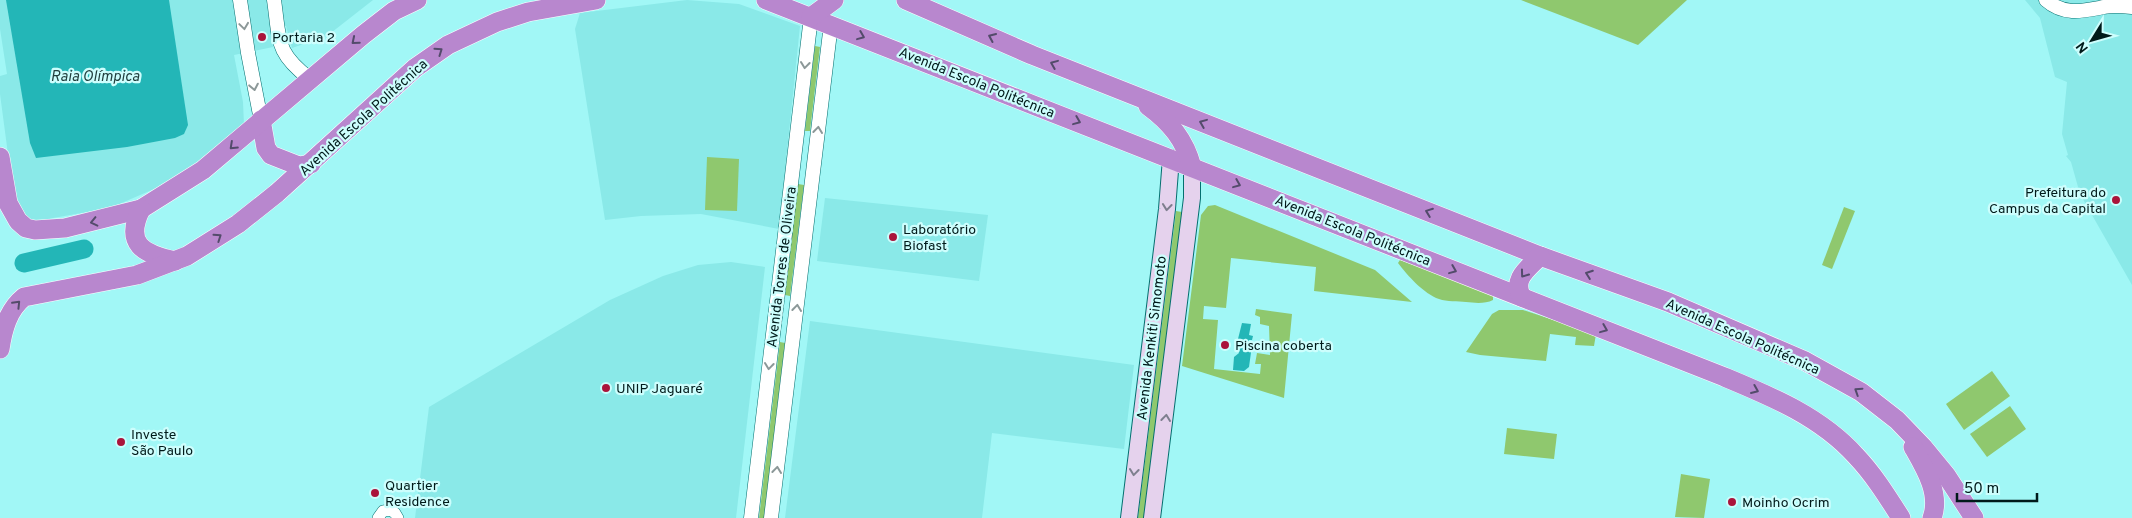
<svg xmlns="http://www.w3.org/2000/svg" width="2132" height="518" font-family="Overpass,sans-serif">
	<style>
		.built { fill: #8ae9e8 }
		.green { fill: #8fc86e }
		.water { fill: #23b6b7 }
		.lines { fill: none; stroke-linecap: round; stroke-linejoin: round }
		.river { stroke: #23b6b7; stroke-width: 19 }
		.minor-casing { stroke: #046f6f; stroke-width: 12 }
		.tertiary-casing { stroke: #046f6f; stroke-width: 15 }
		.secondary-casing { stroke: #046f6f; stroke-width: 18 }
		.trunk-casing { stroke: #fff; stroke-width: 20 }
		.minor { stroke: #fff; stroke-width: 11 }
		.tertiary { stroke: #fff; stroke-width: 14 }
		.secondary { stroke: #e5d2ed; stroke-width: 16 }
		.trunk { stroke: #b887ce; stroke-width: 19 }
		.oneway { stroke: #8c9898 }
		.oneway2 { stroke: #534b6b }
		.oneway3 { stroke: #7e7f8e }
		.poi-dot { fill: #aa143b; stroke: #cdfefd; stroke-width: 2 }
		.labels { text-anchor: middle; stroke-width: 4.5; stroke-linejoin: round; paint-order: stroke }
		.poi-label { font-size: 14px; fill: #001a1a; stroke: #cdfefd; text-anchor: start }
		.street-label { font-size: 14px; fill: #001a1a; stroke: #cdfefd }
		.water-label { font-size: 15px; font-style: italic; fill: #213e3d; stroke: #cdfefd }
	</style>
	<rect width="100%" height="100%" fill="#a1f7f6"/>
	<g class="built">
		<polygon points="0,0 373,0 327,36 292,48 286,26 270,28 273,47 234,55 243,102 244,125 204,158 161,186 110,208 36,221 25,217 15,207 0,94 0,76 7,74 0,29"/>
		<polygon points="687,0 739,4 800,26 779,229 701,214 641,216 605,220 575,29 580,13"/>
		<polygon points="2025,0 2132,0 2132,285 2080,194 2071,162 2066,156 2068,155 2062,134 2067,82 2055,77 2040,18"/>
		<polygon points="825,198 988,215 979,281 817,261"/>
		<polygon points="731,262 765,267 736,518 415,518 429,407 610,300 663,276 698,265"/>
		<polygon points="810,321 1134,365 1124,449 992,433 982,518 785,518"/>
	</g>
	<g class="green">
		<polygon points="1521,0 1687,0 1638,45"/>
		<polygon points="815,46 820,47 810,131 805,131"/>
		<polygon points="707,157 739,159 737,211 705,210"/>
		<polygon points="798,184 804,185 790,296 785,295"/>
		<polygon points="1215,205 1375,270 1412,302 1314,291 1316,267 1231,258 1226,308 1204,306 1203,319 1218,320 1214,369 1260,374 1261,364 1255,364 1257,353 1270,355 1269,326 1260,324 1260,317 1255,315 1256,309 1292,314 1284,398 1182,366 1201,215 1208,206"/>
		<polygon points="1844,207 1855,211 1832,269 1822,265"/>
		<polygon points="1176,211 1182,212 1144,518 1138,518"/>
		<path d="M1400,260L1493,294V300C1485,304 1475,303 1466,302C1458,301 1447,302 1439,299C1424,294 1407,275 1398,263Z"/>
		<polygon points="1499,310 1523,310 1596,334 1594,346 1575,345 1576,337 1550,334 1546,361 1480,355 1466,352 1492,314"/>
		<polygon points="780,342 785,343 764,518 759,518"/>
		<polygon points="1992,371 2010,396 1964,430 1946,404"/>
		<polygon points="2010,406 2026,429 1987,457 1970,434"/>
		<polygon points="1507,428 1557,434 1554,459 1504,454"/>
		<polygon points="1681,474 1710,479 1704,518 1675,517"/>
	</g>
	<g class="water">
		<polygon points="6,0 169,0 188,125 184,134 175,138 127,147 36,158 30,143"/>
		<polygon points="1242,323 1251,324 1249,335 1253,336 1252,340 1249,340 1248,345 1252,345 1249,367 1244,371 1233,370 1234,357 1239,353 1237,343"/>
	</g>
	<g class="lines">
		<polyline class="river" points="24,263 84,249"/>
		<defs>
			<polyline id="minor" points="378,518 383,511 390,510 395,513 398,518"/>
			<g id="tertiary">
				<polyline points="240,0 248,53 261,120"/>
				<path d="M274,0C280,41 275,52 310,79"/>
				<path d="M2046,0C2064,16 2083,11 2104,7C2113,5 2123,6 2132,7"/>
				<polyline points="751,518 811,17"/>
				<polyline points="771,518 831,24"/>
			</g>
			<g id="secondary">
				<polyline points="1129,518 1167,209 1171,158"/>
				<polyline points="1152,518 1192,198 1192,167"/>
			</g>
			<g id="trunk">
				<path d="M766,0L1722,376C1770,396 1820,416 1856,456C1874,475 1887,496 1901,518"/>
				<polyline points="906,0 1032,55 1540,256 1668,302 1805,361 1861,392 1897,420 1923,447 1946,475 1974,518"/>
				<polyline points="811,17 834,0"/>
				<path d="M1148,106C1170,122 1185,140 1192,167"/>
				<polyline points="261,120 266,148 271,155 299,166 311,164"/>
				<polyline points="0,157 8,203 18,221 26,228 35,230 65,228 141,209 203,170 363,35 394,11 417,0"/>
				<path d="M141,209C124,244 143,254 175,261"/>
				<path d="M1522,297C1511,279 1529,268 1540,256"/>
				<path d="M0,349C3,329 8,310 24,297L137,275L187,256L238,224L277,193L415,68L448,45L497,22L528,12L596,0"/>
				<path d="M1913,447C1925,468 1941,494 1932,518"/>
			</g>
		</defs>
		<use href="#minor" class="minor-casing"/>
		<use href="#tertiary" class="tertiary-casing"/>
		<use href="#secondary" class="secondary-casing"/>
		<use href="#trunk" class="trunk-casing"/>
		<use href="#minor" class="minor"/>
		<use href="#tertiary" class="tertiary"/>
		<use href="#secondary" class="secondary"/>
		<use href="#trunk" class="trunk"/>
	</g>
	<defs><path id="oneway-chevron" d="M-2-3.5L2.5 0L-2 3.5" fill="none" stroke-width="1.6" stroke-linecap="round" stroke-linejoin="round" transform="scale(1.25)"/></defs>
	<g class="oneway">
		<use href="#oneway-chevron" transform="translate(244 26) rotate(82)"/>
		<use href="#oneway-chevron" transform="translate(805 65) rotate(97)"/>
		<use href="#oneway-chevron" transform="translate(254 87) rotate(79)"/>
		<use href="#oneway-chevron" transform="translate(818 130) rotate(-83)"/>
		<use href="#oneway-chevron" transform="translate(797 308) rotate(-83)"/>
		<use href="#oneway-chevron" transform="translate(769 366) rotate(97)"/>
		<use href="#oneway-chevron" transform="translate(777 470) rotate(-83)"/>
	</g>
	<g class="oneway2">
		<use href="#oneway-chevron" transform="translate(861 36) rotate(22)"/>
		<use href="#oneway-chevron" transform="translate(992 37) rotate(-156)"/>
		<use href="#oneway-chevron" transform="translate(355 41) rotate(140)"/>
		<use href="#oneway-chevron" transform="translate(439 51) rotate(-35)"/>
		<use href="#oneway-chevron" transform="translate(1054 64) rotate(-158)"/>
		<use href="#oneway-chevron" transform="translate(1077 121) rotate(22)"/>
		<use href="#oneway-chevron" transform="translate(1203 123) rotate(-158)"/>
		<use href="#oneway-chevron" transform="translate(233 146) rotate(137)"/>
		<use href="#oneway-chevron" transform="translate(1237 184) rotate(22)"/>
		<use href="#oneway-chevron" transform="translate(1429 212) rotate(-159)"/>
		<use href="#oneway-chevron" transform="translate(94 222) rotate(167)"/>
		<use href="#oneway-chevron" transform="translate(218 237) rotate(-34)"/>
		<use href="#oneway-chevron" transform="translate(1453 270) rotate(22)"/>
		<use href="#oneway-chevron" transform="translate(1524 274) rotate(126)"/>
		<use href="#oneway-chevron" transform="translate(1589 274) rotate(-160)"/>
		<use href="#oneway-chevron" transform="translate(17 304) rotate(-46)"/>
		<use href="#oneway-chevron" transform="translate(1604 329) rotate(22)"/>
		<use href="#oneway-chevron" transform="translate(1755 390) rotate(23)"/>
		<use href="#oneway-chevron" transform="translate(1858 391) rotate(-147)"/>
	</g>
	<g class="oneway3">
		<use href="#oneway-chevron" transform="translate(1167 207) rotate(96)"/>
		<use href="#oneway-chevron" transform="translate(1166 418) rotate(-83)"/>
		<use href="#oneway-chevron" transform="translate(1134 472) rotate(97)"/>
	</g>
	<g class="poi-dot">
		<circle cx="262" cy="37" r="5"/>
		<circle cx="2116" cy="200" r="5"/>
		<circle cx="893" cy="237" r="5"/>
		<circle cx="1225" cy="345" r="5"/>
		<circle cx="606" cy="388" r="5"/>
		<circle cx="121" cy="442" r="5"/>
		<circle cx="375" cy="493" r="5"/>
		<circle cx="1732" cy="502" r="5"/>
	</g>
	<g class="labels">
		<g class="poi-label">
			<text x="272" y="42">Portaria 2</text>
			<text x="2106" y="197" text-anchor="end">Prefeitura do<tspan x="2106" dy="16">Campus da Capital</tspan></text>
			<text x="903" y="234">Laboratório<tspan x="903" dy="16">Biofast</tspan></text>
			<text x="1235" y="350">Piscina coberta</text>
			<text x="616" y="393">UNIP Jaguaré</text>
			<text x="131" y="439">Investe<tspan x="131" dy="16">São Paulo</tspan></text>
			<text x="385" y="490">Quartier<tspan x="385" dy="16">Residence</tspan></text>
			<text x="1742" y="507">Moinho Ocrim</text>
		</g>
		<g class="street-label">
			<text transform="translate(977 82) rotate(22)" y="5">Avenida Escola Politécnica</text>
			<text transform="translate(363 117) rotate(-42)" y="5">Avenida Escola Politécnica</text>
			<text transform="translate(1353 230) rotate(22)" y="5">Avenida Escola Politécnica</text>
			<text transform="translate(781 267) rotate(-83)" y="5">Avenida Torres de Oliveira</text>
			<text transform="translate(1743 336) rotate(24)" y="5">Avenida Escola Politécnica</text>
			<text transform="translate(1151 338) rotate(-83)" y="5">Avenida Kenkiti Simomoto</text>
		</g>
		<g class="water-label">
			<text x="95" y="81">Raia Olímpica</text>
		</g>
	</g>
	<g transform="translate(2092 40) rotate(233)" stroke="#cdfefd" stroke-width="4" paint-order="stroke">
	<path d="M0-4L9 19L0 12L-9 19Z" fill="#001a1a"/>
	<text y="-8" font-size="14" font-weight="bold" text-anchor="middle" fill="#001a1a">N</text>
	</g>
	<path d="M1957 493v8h80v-8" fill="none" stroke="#001a1a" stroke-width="2.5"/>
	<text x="1964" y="493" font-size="15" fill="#001a1a" stroke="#cdfefd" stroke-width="4" paint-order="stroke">50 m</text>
</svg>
